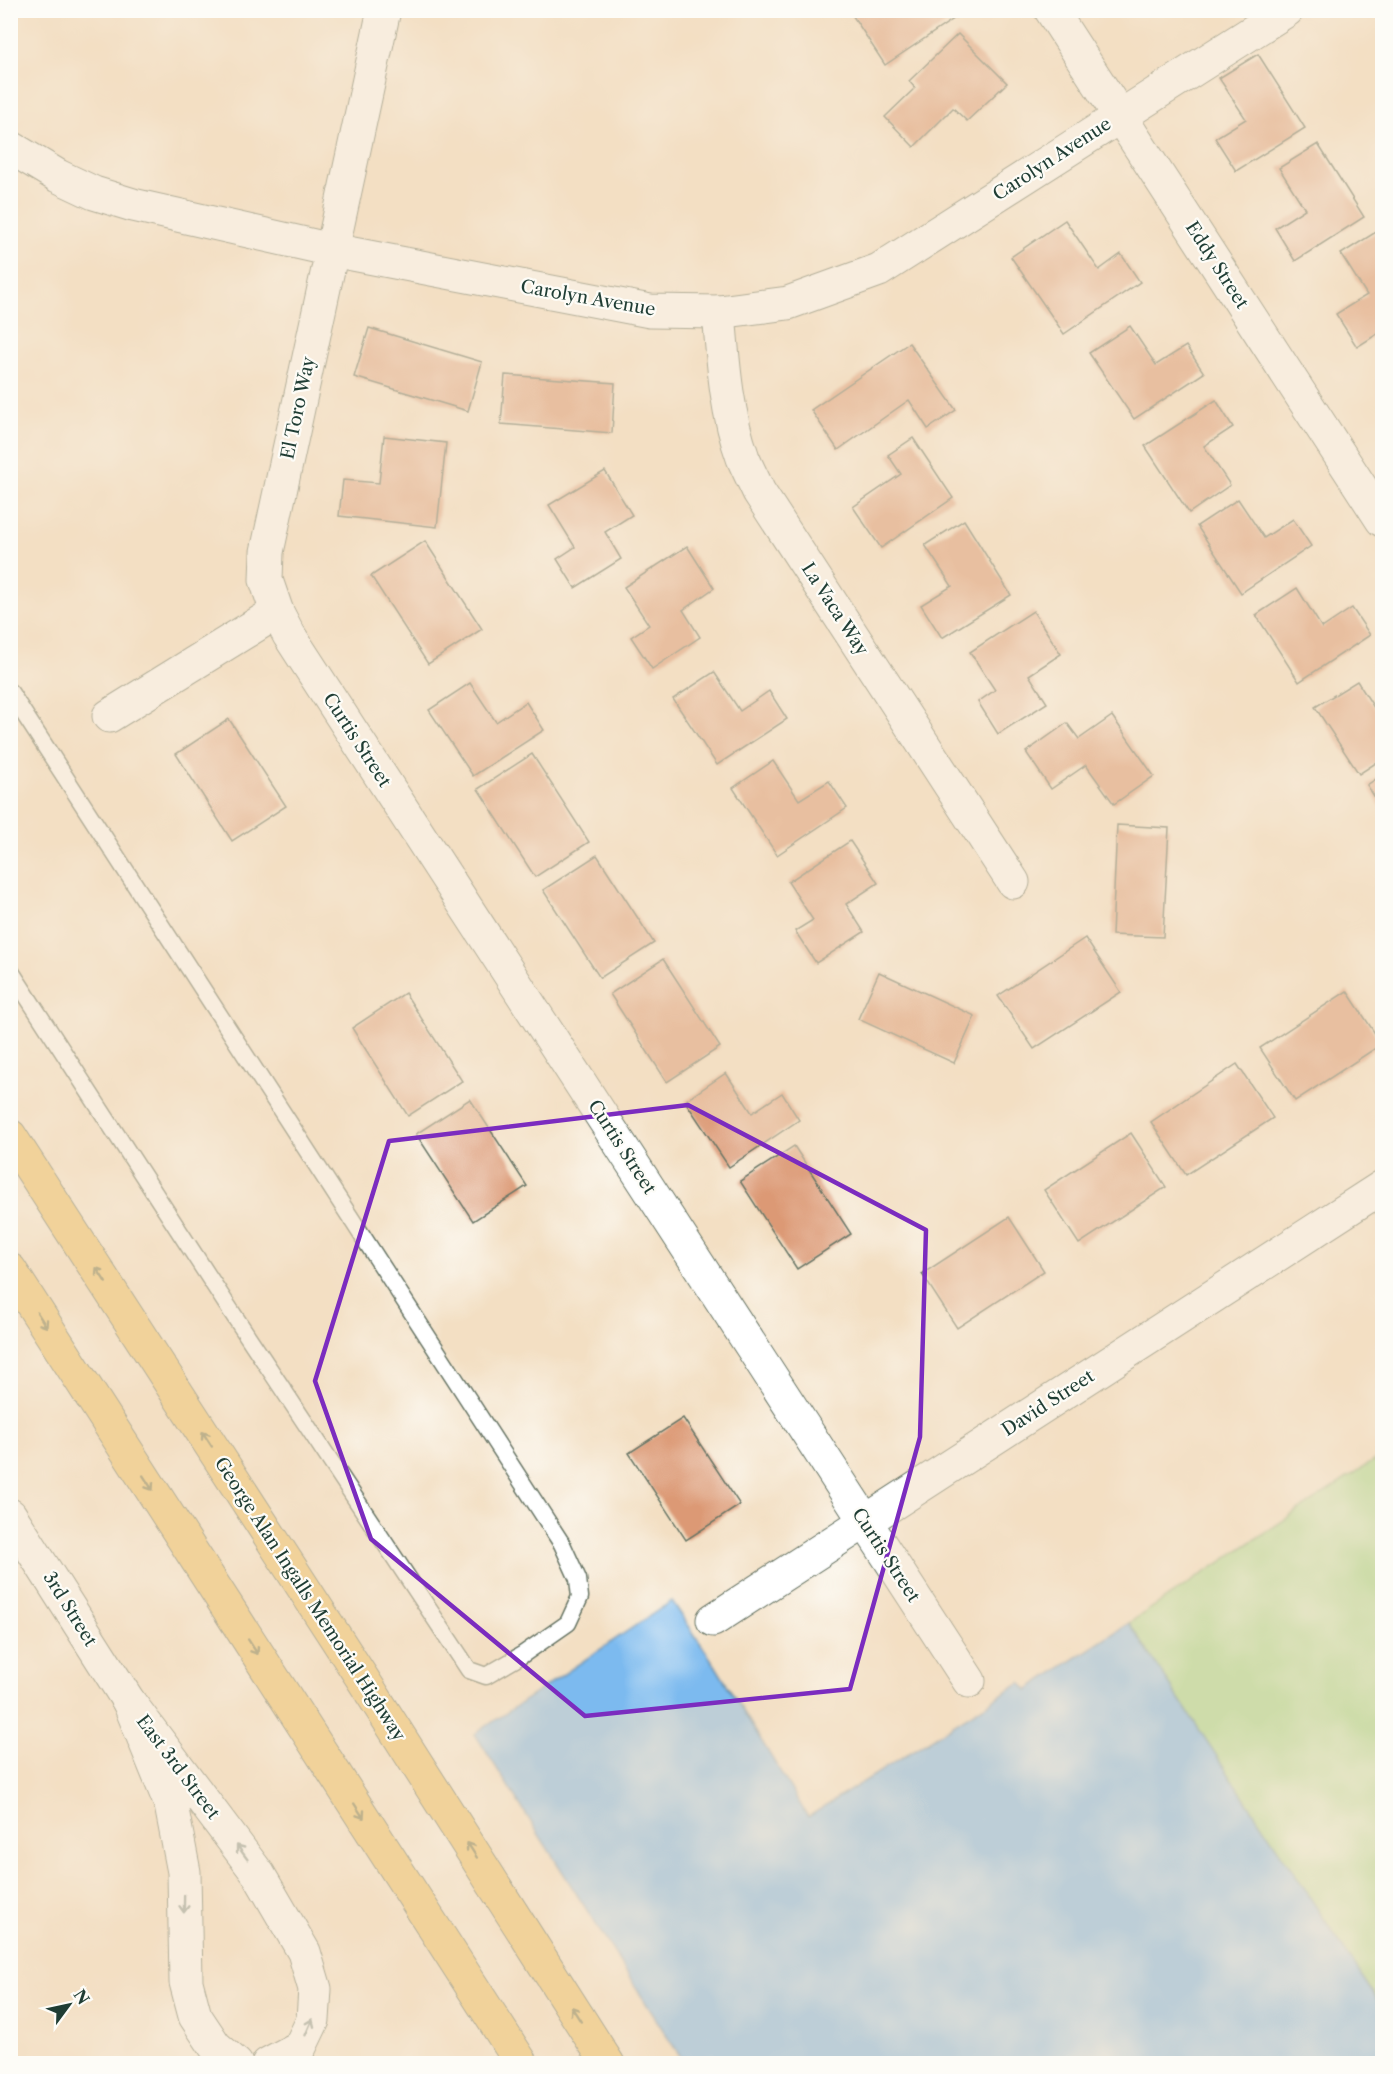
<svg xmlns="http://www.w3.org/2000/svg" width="1393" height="2074" font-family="'Libre Caslon Text',serif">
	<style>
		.green { fill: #a3da8c; stroke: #618c60; stroke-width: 1.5 }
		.water { fill: #7cbaef; stroke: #4e7c92; stroke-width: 1.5 }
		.building { fill: #dc9975 }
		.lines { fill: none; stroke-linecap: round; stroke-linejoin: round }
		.service-casing { stroke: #697666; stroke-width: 19 }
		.minor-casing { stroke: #697666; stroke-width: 35 }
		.motorway-casing { stroke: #697666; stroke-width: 35 }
		.service { stroke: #fff; stroke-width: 16 }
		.minor { stroke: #fff; stroke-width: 33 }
		.motorway { stroke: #f0c469; stroke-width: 33 }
		.oneway { stroke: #7d7a4c }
		.oneway2 { stroke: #8f9e9a }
		.marked { fill: none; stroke: #7b2cbf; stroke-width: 4.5; stroke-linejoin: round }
		.labels { text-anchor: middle; stroke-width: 4.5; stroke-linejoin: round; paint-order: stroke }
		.street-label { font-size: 18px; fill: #1f3d34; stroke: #fdfcf7 }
	</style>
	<rect width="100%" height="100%" fill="#fdfcf7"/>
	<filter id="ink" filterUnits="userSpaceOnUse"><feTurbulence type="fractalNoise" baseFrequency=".0167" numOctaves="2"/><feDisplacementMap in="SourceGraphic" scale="12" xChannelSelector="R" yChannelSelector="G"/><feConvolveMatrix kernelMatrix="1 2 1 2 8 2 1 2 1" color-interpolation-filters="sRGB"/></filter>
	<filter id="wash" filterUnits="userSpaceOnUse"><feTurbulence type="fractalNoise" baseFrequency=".008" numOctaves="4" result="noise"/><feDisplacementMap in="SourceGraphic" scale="24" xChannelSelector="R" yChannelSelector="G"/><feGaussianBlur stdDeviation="1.35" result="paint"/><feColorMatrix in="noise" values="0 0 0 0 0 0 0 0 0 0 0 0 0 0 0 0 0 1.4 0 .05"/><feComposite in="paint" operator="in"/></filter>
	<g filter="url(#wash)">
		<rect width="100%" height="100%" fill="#f3dfc3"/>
		<polygon class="green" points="1382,1455 1382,2007 1129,1623"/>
		<polygon class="water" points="672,1601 715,1665 808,1817 1021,1682 1027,1690 1129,1623 1382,2007 1382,2063 684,2063 475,1734"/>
		<g id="blocks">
			<g class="building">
				<polygon points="849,10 950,10 955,18 885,65"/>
				<polygon points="958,34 1007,83 967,121 953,108 914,147 885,117 915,88 909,81"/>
				<polygon points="1258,54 1305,128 1236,171 1215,138 1246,119 1219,78"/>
				<polygon points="1318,144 1364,217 1295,261 1275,228 1305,209 1279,168"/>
				<polygon points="1065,220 1099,270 1121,254 1140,282 1064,334 1011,257"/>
				<polygon points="1379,230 1382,235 1382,331 1357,347 1336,314 1367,295 1341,254"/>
				<polygon points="1130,326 1156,365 1186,346 1204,373 1134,419 1089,353"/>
				<polygon points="369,328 482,362 468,411 354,377"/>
				<polygon points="909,343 956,410 928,429 909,400 838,450 811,410"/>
				<polygon points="505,375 615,383 612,433 501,424"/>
				<polygon points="1216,400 1233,427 1204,446 1230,485 1189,513 1145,446"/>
				<polygon points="384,436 446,443 437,527 339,516 343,480 379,483"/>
				<polygon points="913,438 953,498 881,548 853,507 901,474 888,455"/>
				<polygon points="605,471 632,515 605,532 621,559 575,588 557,559 575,547 549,505"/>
				<polygon points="1238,499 1264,538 1293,519 1311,546 1241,593 1197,526"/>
				<polygon points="964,520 1011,595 942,638 921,605 952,586 925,545"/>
				<polygon points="425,541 482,629 428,664 371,576"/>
				<polygon points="687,546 714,588 683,610 700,637 652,669 631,637 649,625 624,587"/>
				<polygon points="1297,588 1322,628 1352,608 1370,635 1299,682 1256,615"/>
				<polygon points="1033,611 1061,654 1029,675 1047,703 998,734 978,702 995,690 970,652"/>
				<polygon points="714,672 740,711 769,691 787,719 717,765 673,699"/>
				<polygon points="1357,681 1382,720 1382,759 1359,774 1315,707"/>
				<polygon points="470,683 496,722 526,702 544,730 473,776 429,710"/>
				<polygon points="1112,716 1154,776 1114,804 1086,765 1051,789 1026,752 1067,723 1079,739"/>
				<polygon points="229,719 286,806 232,841 176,754"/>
				<polygon points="532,754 589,842 535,877 478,789"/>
				<polygon points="773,761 799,800 829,781 847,808 777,855 733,788"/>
				<polygon points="1382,775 1382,809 1367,785"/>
				<polygon points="1117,825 1169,828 1163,937 1112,935"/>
				<polygon points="850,841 878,883 846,904 864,932 816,963 795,931 813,920 788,882"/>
				<polygon points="597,855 654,943 600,978 543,890"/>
				<polygon points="1085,938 1121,992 1034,1049 998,996"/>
				<polygon points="663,959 720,1047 667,1082 610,994"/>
				<polygon points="879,972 975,1016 954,1063 858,1019"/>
				<polygon points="1347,991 1382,1044 1295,1101 1260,1048"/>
				<polygon points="405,993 462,1081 408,1116 352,1028"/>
				<polygon points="1237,1064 1273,1118 1186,1175 1151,1122"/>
				<polygon points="726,1073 752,1113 782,1093 799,1120 729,1167 685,1101"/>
				<polygon points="470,1099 527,1186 473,1221 416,1134"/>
				<polygon points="1131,1133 1166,1187 1079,1244 1044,1190"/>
				<polygon points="794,1146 851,1234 797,1269 740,1181"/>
				<polygon points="1009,1217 1044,1271 957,1328 922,1274"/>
				<polygon points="683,1418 740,1505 686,1540 629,1453"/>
			</g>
		</g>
	</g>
	<g filter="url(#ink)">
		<use href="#blocks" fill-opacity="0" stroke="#697666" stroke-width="1.5"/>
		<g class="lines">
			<defs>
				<polyline id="service" points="10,692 562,1544 578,1579 580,1597 568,1623 522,1655 486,1676 469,1670 227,1305 10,970"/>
				<g id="minor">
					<polyline points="384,10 267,552 266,580 277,612 289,635 969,1681"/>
					<polyline points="1051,10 1382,520"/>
					<polyline points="10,147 58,176 94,193 133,205 332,250 650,311 719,312 788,303 879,270 1287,10"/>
					<path d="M719,312C723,361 726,412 743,458C748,470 754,481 759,492L1013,882"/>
					<polyline points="109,716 277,612"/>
					<polyline points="10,1515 129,1702"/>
					<polyline points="713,1620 1382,1187"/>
					<polyline points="236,2064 215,2046 195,2016 186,1982 184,1872 171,1805 129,1702 259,1875 304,1952 315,1989 313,2020 300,2047 268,2064"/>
				</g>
				<g id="motorway">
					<polyline points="10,1136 362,1678 608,2064"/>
					<polyline points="10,1270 522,2064"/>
				</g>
			</defs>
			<use href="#service" class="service-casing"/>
			<use href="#minor" class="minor-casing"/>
			<use href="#motorway" class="motorway-casing"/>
			<use href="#service" class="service"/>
			<use href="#minor" class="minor"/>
			<use href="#motorway" class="motorway"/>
		</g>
		<defs><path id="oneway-shaft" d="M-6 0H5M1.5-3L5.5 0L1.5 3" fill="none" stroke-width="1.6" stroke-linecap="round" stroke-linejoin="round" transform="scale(1.5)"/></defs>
		<g class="oneway">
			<use href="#oneway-shaft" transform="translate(101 1275) rotate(-123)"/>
			<use href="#oneway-shaft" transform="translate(42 1320) rotate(57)"/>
			<use href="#oneway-shaft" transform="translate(207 1439) rotate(-123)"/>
			<use href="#oneway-shaft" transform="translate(148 1483) rotate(57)"/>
			<use href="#oneway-shaft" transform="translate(253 1647) rotate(57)"/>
			<use href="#oneway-shaft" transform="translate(359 1811) rotate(57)"/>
			<use href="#oneway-shaft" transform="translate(472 1850) rotate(-123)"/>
			<use href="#oneway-shaft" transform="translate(576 2014) rotate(-123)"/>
		</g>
		<g class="oneway2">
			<use href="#oneway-shaft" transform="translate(242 1852) rotate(-127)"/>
			<use href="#oneway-shaft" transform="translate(184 1904) rotate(91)"/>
			<use href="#oneway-shaft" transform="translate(309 2027) rotate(-67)"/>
		</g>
	</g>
	<path d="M0 0H1393V2074H0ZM688,1105L926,1230L920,1437L850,1689L585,1716L371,1539L315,1381L389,1141Z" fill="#f3dfc3" fill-opacity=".55" fill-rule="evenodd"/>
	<path class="marked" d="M688,1105L926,1230L920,1437L850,1689L585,1716L371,1539L315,1381L389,1141Z"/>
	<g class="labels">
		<g class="street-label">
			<text transform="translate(1052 159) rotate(-33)" y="6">Carolyn Avenue</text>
			<text transform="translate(1217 265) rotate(57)" y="6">Eddy Street</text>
			<text transform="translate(588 298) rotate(10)" y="6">Carolyn Avenue</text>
			<text transform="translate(298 408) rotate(-78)" y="6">El Toro Way</text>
			<text transform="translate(835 609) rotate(57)" y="6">La Vaca Way</text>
			<text transform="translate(357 740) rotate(57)" y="6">Curtis Street</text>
			<text transform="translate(622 1147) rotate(57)" y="6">Curtis Street</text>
			<text transform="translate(1048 1403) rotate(-33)" y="6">David Street</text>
			<text transform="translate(886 1555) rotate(57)" y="6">Curtis Street</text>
			<text transform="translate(310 1599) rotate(57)" y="6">George Alan Ingalls Memorial Highway</text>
			<text transform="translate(70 1609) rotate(58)" y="6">3rd Street</text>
			<text transform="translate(178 1767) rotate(53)" y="6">East 3rd Street</text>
		</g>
	</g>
	<rect width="1393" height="2074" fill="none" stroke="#fdfcf7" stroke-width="36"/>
	<g transform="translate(69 2005) rotate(57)" stroke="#fdfcf7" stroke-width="4.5" paint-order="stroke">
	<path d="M0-4.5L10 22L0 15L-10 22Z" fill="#1f3d34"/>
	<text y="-9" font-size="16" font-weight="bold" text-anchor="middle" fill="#1f3d34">N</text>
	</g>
</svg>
